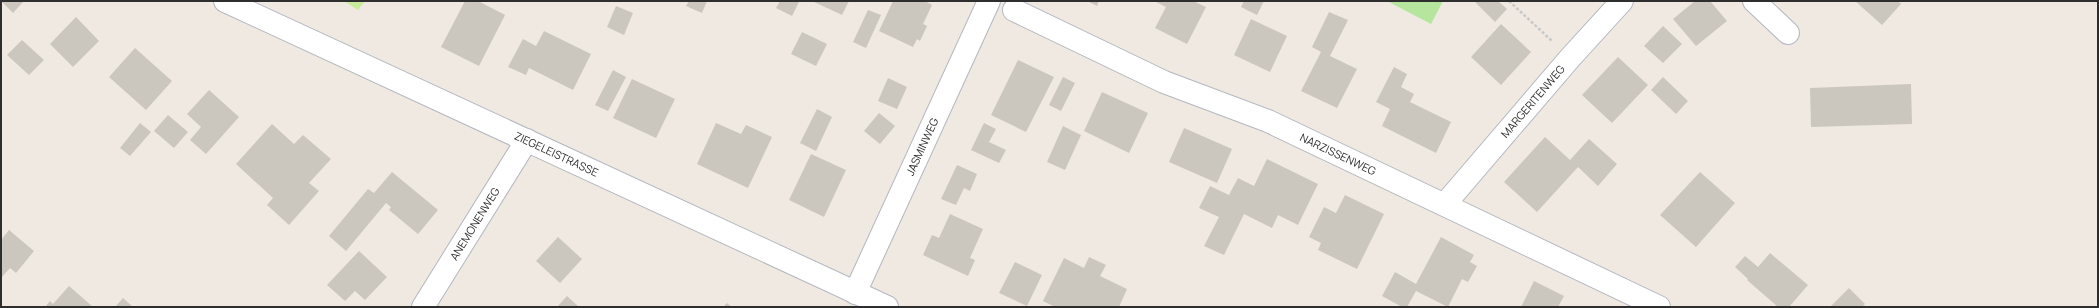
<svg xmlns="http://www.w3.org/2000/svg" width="2099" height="308" font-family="Manrope,sans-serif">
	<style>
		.green { fill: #b6e59e }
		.pitch { fill: #c9ec9a }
		.building { fill: #cbc7bf }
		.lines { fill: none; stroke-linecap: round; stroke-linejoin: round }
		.minor-casing { stroke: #b4b7c1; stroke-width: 24 }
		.path { stroke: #c9c9c9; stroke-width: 2.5; stroke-dasharray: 3 2; stroke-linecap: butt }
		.minor { stroke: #fff; stroke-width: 22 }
		.labels { text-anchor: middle; stroke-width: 3; stroke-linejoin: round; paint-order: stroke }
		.street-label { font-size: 11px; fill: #2e2e2e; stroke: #fff }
	</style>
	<rect width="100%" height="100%" fill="#efe9e1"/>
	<polygon class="green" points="1387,1 1443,1 1431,24"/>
	<polygon class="pitch" points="344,1 365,1 358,10"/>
	<g class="building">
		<polygon points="1,1 24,1 13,13"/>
		<polygon points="465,1 478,1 505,15 479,66 441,47"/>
		<polygon points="689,1 707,1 702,13 686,6"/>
		<polygon points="780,1 799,2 792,16 776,8"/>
		<polygon points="812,1 849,1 842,15"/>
		<polygon points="893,1 925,1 932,5 923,24 927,26 920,41 917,39 913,47 879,31"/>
		<polygon points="1087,1 1099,1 1097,6"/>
		<polygon points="1154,1 1193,1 1206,7 1187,44 1155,28 1166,7"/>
		<polygon points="1244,1 1264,1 1257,15 1241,7"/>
		<polygon points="1474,1 1498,1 1507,9 1495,22"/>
		<polygon points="1695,1 1710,1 1727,21 1696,46 1673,19"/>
		<polygon points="1855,1 1898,1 1901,4 1882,25"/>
		<polygon points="616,6 633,13 624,35 607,27"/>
		<polygon points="868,10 881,15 866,48 853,42"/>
		<polygon points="1329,12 1348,20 1330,56 1357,69 1337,108 1301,91 1321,52 1312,47"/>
		<polygon points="76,17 99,41 73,67 50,44"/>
		<polygon points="1251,19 1287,36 1270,72 1234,55"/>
		<polygon points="1501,24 1531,52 1501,85 1471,57"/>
		<polygon points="1663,26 1682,44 1663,63 1644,46"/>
		<polygon points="544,31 591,54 573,90 529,68 526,75 508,67 523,39 536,46"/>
		<polygon points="802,32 827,44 816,66 791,54"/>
		<polygon points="22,40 44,60 29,75 7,55"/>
		<polygon points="135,48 172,81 146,110 109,77"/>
		<polygon points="1618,57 1648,85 1612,123 1582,95"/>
		<polygon points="1018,60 1054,77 1026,132 991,115"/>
		<polygon points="1394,67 1407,74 1401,87 1414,94 1410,102 1451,122 1436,153 1382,126 1390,109 1376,102"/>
		<polygon points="613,70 626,77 608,111 595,105"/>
		<polygon points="1063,77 1075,83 1061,111 1049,105"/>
		<polygon points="1663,77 1688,101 1676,114 1651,90"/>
		<polygon points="888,78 907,87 897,109 878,101"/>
		<polygon points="632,79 675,99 656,138 613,118"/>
		<polygon points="1911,84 1912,124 1811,127 1810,88"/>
		<polygon points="209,90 239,117 206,154 190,140 201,127 187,114"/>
		<polygon points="1102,92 1148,113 1129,153 1084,131"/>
		<polygon points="817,109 832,117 816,151 800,143"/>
		<polygon points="879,113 895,126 880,144 864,131"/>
		<polygon points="168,115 188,132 174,148 154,131"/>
		<polygon points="140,123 151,132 130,156 120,148"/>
		<polygon points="716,123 741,134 746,125 772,137 748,188 697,164"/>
		<polygon points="984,123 996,129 989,142 1006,150 999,163 971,150"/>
		<polygon points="272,124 294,144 303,135 331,159 309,183 319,191 289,225 267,205 273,198 236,164"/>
		<polygon points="1063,126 1081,135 1065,170 1047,162"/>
		<polygon points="1184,128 1232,149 1217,183 1169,162"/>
		<polygon points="1545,137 1570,160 1589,139 1617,164 1598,186 1578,167 1537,212 1504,182"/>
		<polygon points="811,154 846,170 824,217 789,200"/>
		<polygon points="1267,159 1318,184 1298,225 1278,215 1272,228 1244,214 1224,255 1204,246 1219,217 1199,208 1210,186 1229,195 1238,178 1254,186"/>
		<polygon points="957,165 977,174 970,191 964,188 956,205 941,199"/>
		<polygon points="392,172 438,210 418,234 389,210 391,207 386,203 346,251 329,236 368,189 374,193"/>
		<polygon points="1700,172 1735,203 1696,247 1660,215"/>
		<polygon points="1345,195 1384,214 1357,269 1318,250 1321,243 1309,237 1324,207 1336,213"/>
		<polygon points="950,214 983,229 970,258 975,260 968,276 923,255 932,235 939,238"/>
		<polygon points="9,230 34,251 16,273 10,268 1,278 1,240"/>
		<polygon points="558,237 582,259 560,283 536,261"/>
		<polygon points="1441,237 1474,255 1470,262 1477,266 1468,282 1462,279 1448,307 1416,291 1407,307 1402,307 1382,296 1395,272 1416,284"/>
		<polygon points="359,251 387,277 365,300 355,291 345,301 327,285"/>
		<polygon points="1770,253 1808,285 1789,307 1778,307 1747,280 1748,279 1735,267 1745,256 1758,267"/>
		<polygon points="1089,257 1106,265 1100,276 1127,289 1119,307 1055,307 1043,301 1064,258 1084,268"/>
		<polygon points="1015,262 1042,275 1027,306 999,293"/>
		<polygon points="1534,281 1564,296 1558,307 1521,307"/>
		<polygon points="69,286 93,307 45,307 50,301 53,304"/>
		<polygon points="1849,288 1865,304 1862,307 1830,307"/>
		<polygon points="567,296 579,307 557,307"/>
		<polygon points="123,298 133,307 115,307"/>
		<polygon points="727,303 732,307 723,307"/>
	</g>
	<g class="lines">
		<defs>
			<g id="minor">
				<path id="s1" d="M225,1L887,307"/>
				<polyline points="1754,1 1788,33"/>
				<path id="s2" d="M1014,10L1164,82L1268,121L1659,307"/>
				<path id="s3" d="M1445,204L1570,58L1622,1"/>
				<path id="s4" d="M855,293L989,1"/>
				<path id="s5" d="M423,307L527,140"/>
			</g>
		</defs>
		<use href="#minor" class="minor-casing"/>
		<polyline class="path" points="1509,1 1552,41"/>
		<use href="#minor" class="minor"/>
	</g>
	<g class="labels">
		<g class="street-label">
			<text dy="4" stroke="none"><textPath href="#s3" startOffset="135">MARGERITENWEG</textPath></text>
			<text dy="4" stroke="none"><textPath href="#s4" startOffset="161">JASMINWEG</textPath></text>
			<text dy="4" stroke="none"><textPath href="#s1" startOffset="365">ZIEGELEISTRASSE</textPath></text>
			<text dy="4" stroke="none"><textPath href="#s2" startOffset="355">NARZISSENWEG</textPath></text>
			<text dy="4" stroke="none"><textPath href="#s5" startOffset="98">ANEMONENWEG</textPath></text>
		</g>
	</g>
	<rect width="2099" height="308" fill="none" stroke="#2e2e2e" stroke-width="4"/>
</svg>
